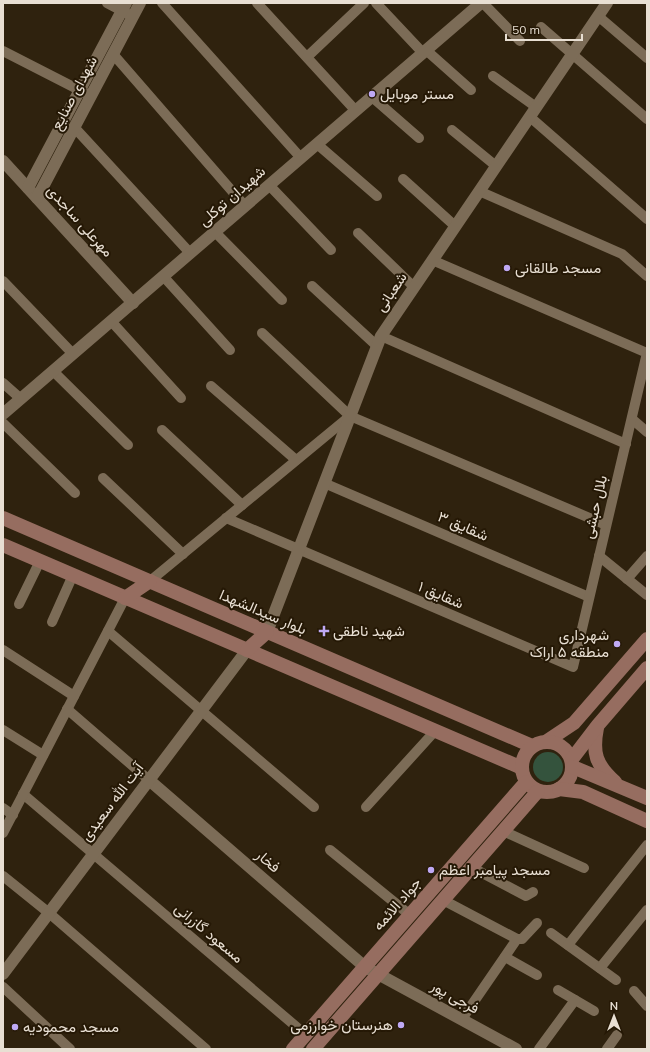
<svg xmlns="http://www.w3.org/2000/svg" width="650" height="1052" font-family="Mulish,Vazirmatn,sans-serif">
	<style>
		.green { fill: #34533d }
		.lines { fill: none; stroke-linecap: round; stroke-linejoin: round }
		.minor { stroke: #7c6c57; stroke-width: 10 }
		.tertiary { stroke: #7c6c57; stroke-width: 12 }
		.secondary { stroke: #966d60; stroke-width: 14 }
		.poi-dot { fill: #bfa9f4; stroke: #251805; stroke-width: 1.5 }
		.labels { text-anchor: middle; stroke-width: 4; stroke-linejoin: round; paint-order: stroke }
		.street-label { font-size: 15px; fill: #e8dfd3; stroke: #251805 }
		.poi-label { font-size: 15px; fill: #e8dfd3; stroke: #251805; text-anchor: start }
	</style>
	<rect width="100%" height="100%" fill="#2f220e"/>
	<circle class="green" cx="548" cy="767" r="15"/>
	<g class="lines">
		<g class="minor">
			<polyline points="107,3 128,14"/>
			<polyline points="162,3 301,158"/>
			<polyline points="257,3 356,111"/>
			<polyline points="376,3 423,53"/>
			<polyline points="483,3 520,41"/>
			<polyline points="598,16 647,58"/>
			<polyline points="541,27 647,119"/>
			<polyline points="426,50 471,90"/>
			<polyline points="3,51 91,96"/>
			<polyline points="113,54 245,206"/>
			<polyline points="307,57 364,3"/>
			<polyline points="493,76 536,107"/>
			<polyline points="372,97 419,138"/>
			<polyline points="530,117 647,219"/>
			<polyline points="74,127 190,253"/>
			<polyline points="452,130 496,166"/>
			<polyline points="317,144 377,196"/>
			<polyline points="403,179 455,226"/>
			<polyline points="269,185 331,250"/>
			<polyline points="479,191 622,254 647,276"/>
			<polyline points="215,232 282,300"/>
			<polyline points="358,233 414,287"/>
			<polyline points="163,276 230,350"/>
			<polyline points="3,281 73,354"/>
			<polyline points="312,286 377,346"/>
			<polyline points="111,321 181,398"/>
			<polyline points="262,333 350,416 606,525"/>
			<polyline points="381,336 626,444"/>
			<polyline points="53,371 128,445"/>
			<polyline points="3,383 21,399"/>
			<polyline points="211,386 296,460"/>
			<polyline points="632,419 647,432"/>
			<polyline points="3,423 75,493"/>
			<polyline points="162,430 242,505"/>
			<polyline points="103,478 183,554"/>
			<polyline points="324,483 589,597"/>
			<polyline points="226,518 573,667 647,353 432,260"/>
			<polyline points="599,556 647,595"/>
			<polyline points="627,579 647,556"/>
			<polyline points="150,581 350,416"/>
			<polyline points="19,604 40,561"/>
			<polyline points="52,622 73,575"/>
			<polyline points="108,631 314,807"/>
			<polyline points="3,650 74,696"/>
			<polyline points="67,709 149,780"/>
			<polyline points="3,730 43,755"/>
			<polyline points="23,794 306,1035"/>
			<polyline points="366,807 435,731"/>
			<polyline points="3,808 13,815"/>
			<polyline points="503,831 584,868"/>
			<polyline points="3,833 125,598"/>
			<polyline points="330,850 410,915"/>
			<polyline points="471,867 526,896 533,892"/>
			<polyline points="3,876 49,913 206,1049"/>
			<polyline points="443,900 517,939 462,1019"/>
			<polyline points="551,933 616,980"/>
			<polyline points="517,939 522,939 537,923"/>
			<polyline points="568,945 647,845"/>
			<polyline points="505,957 537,975"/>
			<polyline points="600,968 647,910"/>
			<polyline points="3,987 70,1049"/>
			<polyline points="558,990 594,1011"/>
			<polyline points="634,991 647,1006"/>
			<polyline points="539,1049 575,1000"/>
			<polyline points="607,1049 617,1035"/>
		</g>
		<g class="tertiary">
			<polyline points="3,161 133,303"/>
			<polyline points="28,188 126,3"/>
			<polyline points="37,198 140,3"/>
			<polyline points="3,414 481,3"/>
			<polyline points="267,632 381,336 607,3"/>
			<polyline points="149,780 365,967 516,1049"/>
			<polyline points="3,974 247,650"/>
		</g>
		<g class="secondary">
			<polyline points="3,518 532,746"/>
			<polyline points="3,545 522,768"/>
			<polyline points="125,598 150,581"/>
			<polyline points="247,650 267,632"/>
			<path d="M597,728C592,753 596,765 615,782"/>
			<polyline points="547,741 574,723 647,639"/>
			<circle cx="547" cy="767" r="25"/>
			<polyline points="572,759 598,725 647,668"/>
			<polyline points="573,767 647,798"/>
			<polyline points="559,789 583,792 647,821"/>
			<polyline points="293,1049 526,782"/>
			<polyline points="313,1049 538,791"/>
		</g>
	</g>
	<g class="poi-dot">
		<circle cx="372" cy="94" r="4"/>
		<circle cx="507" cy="268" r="4"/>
		<path d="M322 625h4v4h4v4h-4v4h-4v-4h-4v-4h4z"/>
		<circle cx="617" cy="644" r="4"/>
		<circle cx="431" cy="870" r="4"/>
		<circle cx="401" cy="1025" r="4"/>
		<circle cx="15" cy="1027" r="4"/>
	</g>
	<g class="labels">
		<g class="street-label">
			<text transform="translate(74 93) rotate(-62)" y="5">شهدای صنایع</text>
			<text transform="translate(232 196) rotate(-41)" y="5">شهیدان توکلی</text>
			<text transform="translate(80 221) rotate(48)" y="5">مهرعلی ساجدی</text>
			<text transform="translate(391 292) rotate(-56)" y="5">شعبانی</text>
			<text transform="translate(595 507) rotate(-77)" y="5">بلال حبشی</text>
			<text transform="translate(463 526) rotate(23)" y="5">شقایق ۳</text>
			<text transform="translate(441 595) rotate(23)" y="5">شقایق ۱</text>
			<text transform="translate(263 612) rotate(23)" y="5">بلوار سیدالشهدا</text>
			<text transform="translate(112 802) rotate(-53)" y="5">آیت الله سعیدی</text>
			<text transform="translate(268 861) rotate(41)" y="5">فخار</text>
			<text transform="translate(397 904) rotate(-49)" y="5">جواد الائمه</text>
			<text transform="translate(209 933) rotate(40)" y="5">مسعود گازرانی</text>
			<text transform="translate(455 997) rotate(29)" y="5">فرجی پور</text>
		</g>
		<g class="poi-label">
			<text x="380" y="99">مستر موبایل</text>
			<text x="515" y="273">مسجد طالقانی</text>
			<text x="333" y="636">شهید ناطقی</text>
			<text x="609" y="640" text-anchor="end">شهرداری<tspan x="609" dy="17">منطقه ۵ اراک</tspan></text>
			<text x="439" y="875">مسجد پیامبر اعظم</text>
			<text x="393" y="1030" text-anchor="end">هنرستان خوارزمی</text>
			<text x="23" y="1032">مسجد محمودیه</text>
		</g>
	</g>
	<rect width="650" height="1052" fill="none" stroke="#e8dfd3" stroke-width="8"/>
	<g transform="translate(614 1016)" stroke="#251805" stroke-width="3" paint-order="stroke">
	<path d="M0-3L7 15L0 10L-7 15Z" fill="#e8dfd3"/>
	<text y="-6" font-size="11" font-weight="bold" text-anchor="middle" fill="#e8dfd3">N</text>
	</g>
	<path d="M506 34v6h76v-6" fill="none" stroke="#e8dfd3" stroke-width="2"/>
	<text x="512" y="34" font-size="12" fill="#e8dfd3" stroke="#251805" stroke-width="3" paint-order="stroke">50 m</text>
</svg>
